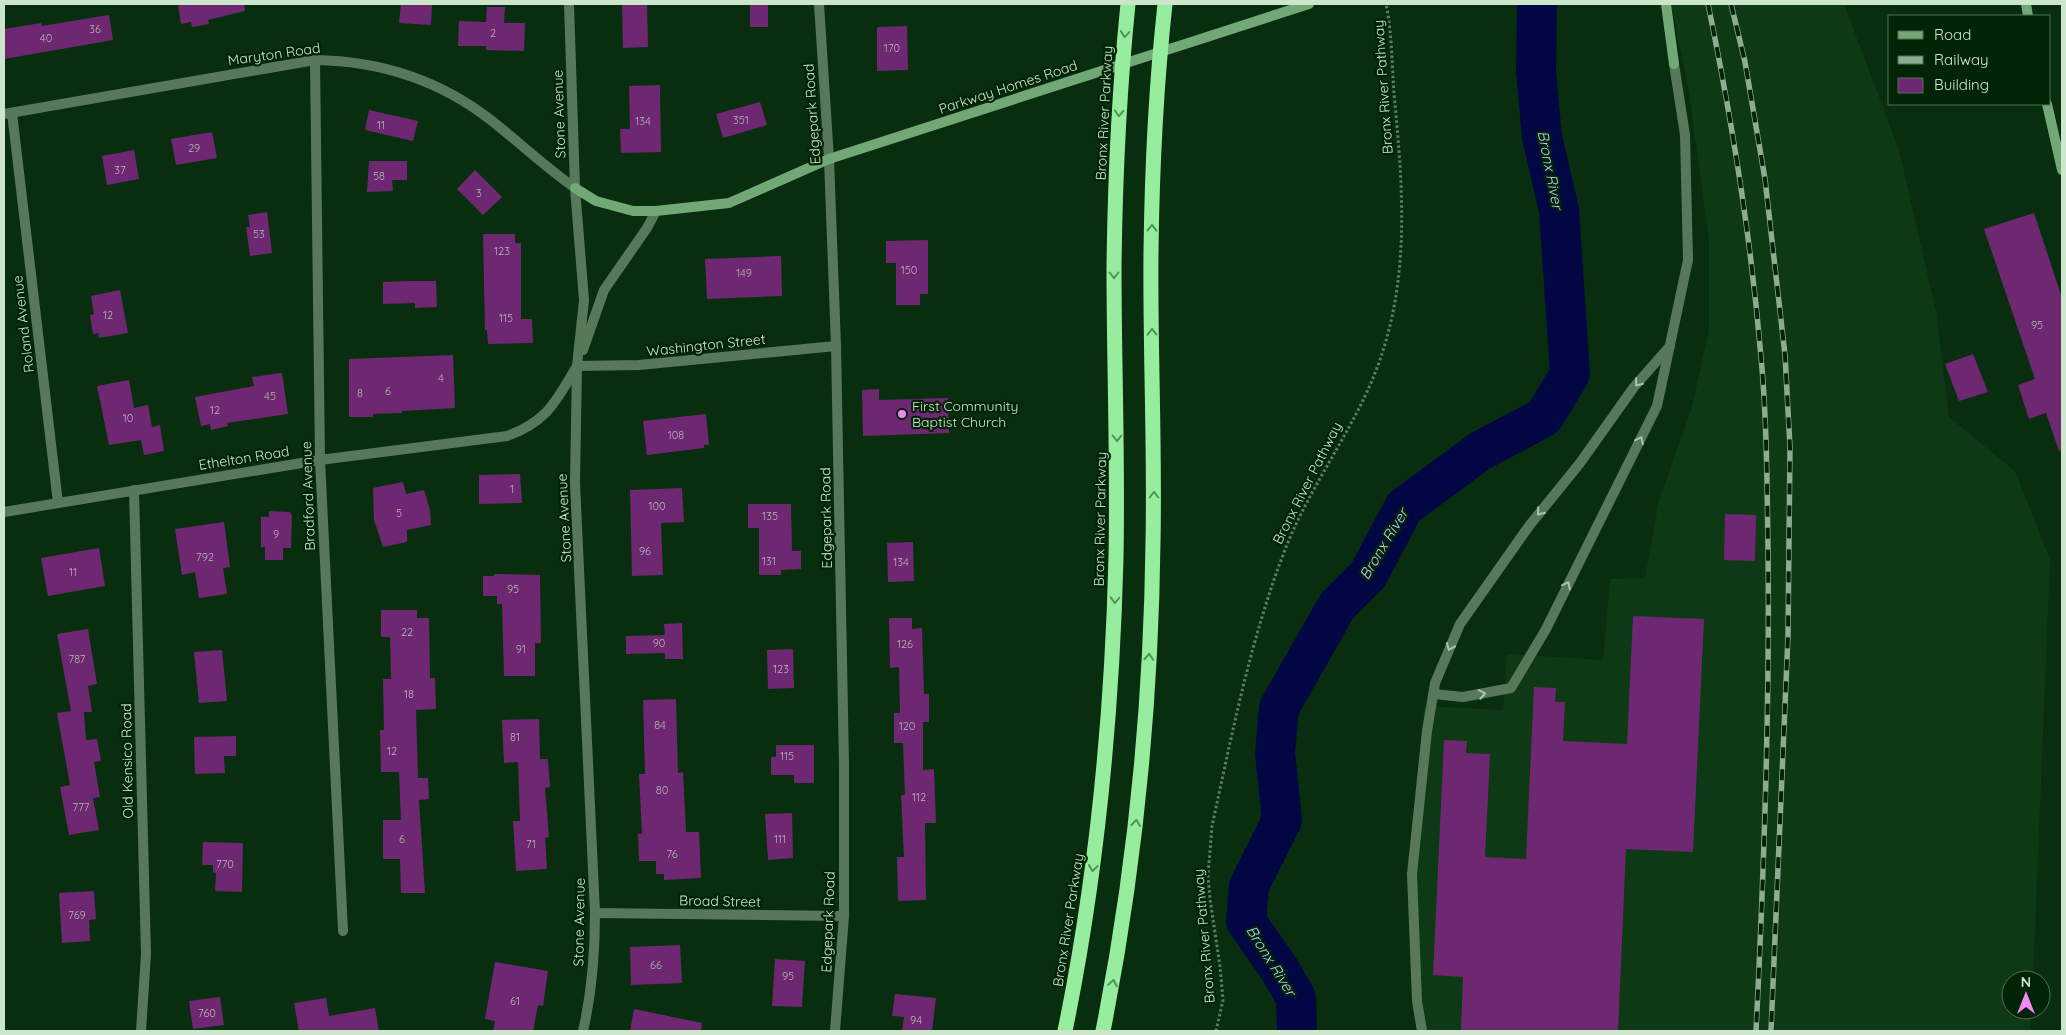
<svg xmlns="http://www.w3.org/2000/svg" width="2066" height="1035" font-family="Quicksand,sans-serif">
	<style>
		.built { fill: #0d3915 }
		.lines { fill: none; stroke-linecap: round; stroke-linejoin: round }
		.river { stroke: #020743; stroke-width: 40 }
		.building { fill: #6e2871 }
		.path { stroke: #5d7e61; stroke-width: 3; stroke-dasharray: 2.5 2.5; stroke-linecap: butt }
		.lane { stroke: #577959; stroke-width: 10 }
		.street { stroke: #577959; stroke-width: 10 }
		.secondary { stroke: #72a875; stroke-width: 10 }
		.highway { stroke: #97ed9e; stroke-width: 15 }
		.rail-casing { stroke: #8eac91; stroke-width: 5.5 }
		.rail { stroke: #002405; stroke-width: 4; stroke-dasharray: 11; stroke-linecap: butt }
		.oneway { stroke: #539359 }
		.oneway2 { stroke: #a9c5aa }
		.poi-dot { fill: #f18af4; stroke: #002405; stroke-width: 2 }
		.labels { text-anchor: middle; stroke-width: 4.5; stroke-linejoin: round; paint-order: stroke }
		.number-label { font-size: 11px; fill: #b4b6b5 }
		.street-label { font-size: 14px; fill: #cce6cc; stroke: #002405 }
		.poi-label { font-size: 14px; fill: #cce6cc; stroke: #002405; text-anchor: start }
		.water-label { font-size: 15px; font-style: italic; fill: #b7cbf8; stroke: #002405 }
	</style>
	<rect width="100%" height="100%" fill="#082e0f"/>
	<polygon class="built" points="1671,4 1844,4 1899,150 1936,311 1949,417 2015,471 2050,560 2033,980 2011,980 2011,1010 2031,1010 2030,1031 1426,1031 1413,932 1424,706 1503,710 1507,654 1603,660 1610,579 1645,578 1659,500 1691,410 1709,331 1709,240 1689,92"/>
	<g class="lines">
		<polyline class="river" points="1297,1031 1296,998 1280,970 1246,921 1249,886 1282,820 1275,753 1279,708 1337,606 1368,575 1404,507 1480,451 1544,417 1570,374 1559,210 1542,137 1536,71 1537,4"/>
	</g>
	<g class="building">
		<polygon points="178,4 244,4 245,11 208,20 209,24 192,27 191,22 181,24"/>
		<polygon points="401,4 432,4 431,25 399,23"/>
		<polygon points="622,4 647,4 648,47 623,48"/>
		<rect x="750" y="4" width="18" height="23"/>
		<polygon points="487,7 505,7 504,23 525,23 524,51 486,50 486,46 458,46 459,21 486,22"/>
		<polygon points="109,15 113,40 4,59 4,29 41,23 42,26"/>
		<polygon points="907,26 908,70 877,71 877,27"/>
		<polygon points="660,85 661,152 621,153 620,129 630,129 629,86"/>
		<polygon points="760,102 767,125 723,138 716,114"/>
		<polygon points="369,110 418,121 413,141 365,130"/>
		<polygon points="212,132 217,158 176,165 171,139"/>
		<polygon points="134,150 139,179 107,185 102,156"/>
		<polygon points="369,161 407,161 407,180 392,180 393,191 367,192"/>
		<polygon points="475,170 502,197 483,215 457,189"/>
		<polygon points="267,212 272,253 250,256 246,227 250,227 248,215"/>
		<polygon points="2034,213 2062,298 2062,450 2059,451 2046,413 2029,419 2018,385 2035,379 1984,229"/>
		<polygon points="483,234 515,234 515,243 521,243 521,319 532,319 533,343 488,344 487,330 485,330"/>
		<polygon points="928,240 928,294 920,294 920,305 896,305 896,263 886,263 886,241"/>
		<polygon points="781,256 782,296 707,299 705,259"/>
		<polygon points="409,281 436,281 437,307 415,308 415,303 383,304 383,282"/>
		<polygon points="120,290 128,333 99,338 98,333 93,334 90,315 94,314 91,296"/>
		<polygon points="1973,354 1988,392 1959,401 1945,364"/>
		<polygon points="453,355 455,408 402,411 402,413 373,414 373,417 349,417 349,359"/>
		<polygon points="282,373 288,414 227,423 228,426 211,430 210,424 201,426 195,397 254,386 252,377"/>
		<polygon points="129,380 134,408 148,405 152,427 160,425 164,451 144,455 141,440 109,445 97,386"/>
		<polygon points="879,389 879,400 948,398 949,433 863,436 862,390"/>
		<polygon points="706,414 709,445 704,445 704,448 647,455 643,421"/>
		<polygon points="520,474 522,503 479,504 479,475"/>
		<polygon points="403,482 406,494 424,490 430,510 431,525 407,530 407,542 383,547 374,520 373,488"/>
		<polygon points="682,488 684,522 661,523 663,575 632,576 630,490"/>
		<polygon points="748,504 791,504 792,551 801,551 801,569 781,570 781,575 759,575 759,528 748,528"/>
		<polygon points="269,511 290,512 292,516 291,548 283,548 283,560 265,560 265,547 261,547 261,517 269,517"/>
		<polygon points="1725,514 1756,515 1755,561 1724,560"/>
		<polygon points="224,522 230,567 223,568 227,594 199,598 195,572 182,575 175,529"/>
		<polygon points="913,542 914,581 888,582 887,543"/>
		<polygon points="99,548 105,586 48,596 41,558"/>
		<polygon points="494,574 540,575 541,643 535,643 535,676 504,676 502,604 497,604 497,596 483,596 483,576 494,576"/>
		<polygon points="381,610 417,610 417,618 429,618 430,678 435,678 436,709 416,710 418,778 428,778 429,799 419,800 425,893 401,893 400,859 383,859 383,820 401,820 399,772 381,772 380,730 384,730 383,679 391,679 390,637 381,637"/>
		<polygon points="1633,616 1704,619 1693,852 1626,849 1618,1031 1461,1031 1463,977 1433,975 1444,740 1467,741 1466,753 1490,754 1485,857 1526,859 1534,687 1556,688 1555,702 1565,702 1563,741 1627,744"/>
		<polygon points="889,618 912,618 912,629 922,628 924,694 929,694 929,722 923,722 923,770 934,769 936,823 925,823 926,900 898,901 897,857 904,857 901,795 905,795 903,743 894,743 894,713 900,713 899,667 890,668"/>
		<polygon points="682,623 683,659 665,659 665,653 626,654 626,636 665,635 664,624"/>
		<polygon points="88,629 97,684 88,686 92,712 84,712 86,740 97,739 101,761 94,762 100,797 93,798 99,830 69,835 60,787 70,785 57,713 71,711 57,634"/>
		<polygon points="793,649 794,688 768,689 767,650"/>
		<polygon points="222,650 227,701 199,703 194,652"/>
		<polygon points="676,699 678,773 683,772 686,832 699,832 701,878 664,880 664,874 656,874 656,861 639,861 638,834 642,834 639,774 645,774 643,700"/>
		<polygon points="539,719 540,759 548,759 550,787 545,788 549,837 545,838 547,869 516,871 513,821 520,821 518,762 504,763 502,720"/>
		<polygon points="236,736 236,756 224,756 225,773 195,774 194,737"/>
		<polygon points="776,745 814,745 814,783 794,783 794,775 771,775 771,757 776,757"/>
		<polygon points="792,813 793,858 768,860 765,814"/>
		<polygon points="203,842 243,843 242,892 215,891 216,873 213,872 213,865 202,865"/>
		<polygon points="94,891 96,919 89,920 90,941 62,943 59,893"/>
		<polygon points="680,945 682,983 631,985 630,947"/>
		<polygon points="775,959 805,961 802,1007 772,1006"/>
		<polygon points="495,962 548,971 543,1006 538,1005 533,1031 493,1031 495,1021 485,1019"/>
		<polygon points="895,994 936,998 932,1031 902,1031 904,1017 892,1016"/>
		<polygon points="220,997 224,1025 193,1029 189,1001"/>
		<polygon points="326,998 329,1016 375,1008 379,1031 299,1031 294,1003"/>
		<polygon points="634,1009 702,1023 701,1031 630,1031"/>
	</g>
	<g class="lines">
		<path class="path" d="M1216,1031L1223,1000L1220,966L1210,899L1208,876L1212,826C1232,734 1250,642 1283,555C1304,498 1340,449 1366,394C1412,296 1404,198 1394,94C1392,64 1392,33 1386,4"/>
		<g class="lane">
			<polyline points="1434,694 1463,697 1511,688 1546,629 1657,406 1688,260 1685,135 1674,64"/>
			<polyline points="1422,1031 1417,1001 1412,874 1427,731 1435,683 1460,624 1529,526 1580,463 1634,387 1670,346"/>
		</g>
		<g class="street">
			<path d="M569,4L575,188L584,300L577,366L575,483L595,913C595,953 592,992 583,1031"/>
			<polyline points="819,4 829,159 836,346 844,764 844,916 835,1031"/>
			<polyline points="315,60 320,460 343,931"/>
			<polyline points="12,113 58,503"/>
			<path d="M4,114L315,60C380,61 440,80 492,121C520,143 545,167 575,188"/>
			<polyline points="583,350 604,290 647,228 656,211"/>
			<polyline points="577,366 639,365 836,346"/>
			<polyline points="134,490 146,954 141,1031"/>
			<path d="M4,512L320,460L507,436C548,421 556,401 577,366"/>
			<polyline points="595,913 844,916"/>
		</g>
		<g class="secondary">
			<polyline points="1666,4 1674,64"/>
			<polyline points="2026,4 2028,16"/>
			<polyline points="2047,104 2062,170"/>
			<polyline points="575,188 596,201 633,211 656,211 729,203 829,159 1309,4"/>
		</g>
		<g class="highway">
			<path d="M1065,1031C1097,875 1112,717 1116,558C1118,461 1114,364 1114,268C1115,179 1119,92 1128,4"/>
			<path d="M1103,1031C1135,870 1151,707 1153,542C1155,445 1150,349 1151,252C1152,169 1156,86 1165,4"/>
		</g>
		<defs>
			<g id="rail">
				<path d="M1708,4C1732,120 1751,239 1761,357C1767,421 1767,485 1768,549C1770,710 1764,871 1756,1031"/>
				<polyline points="1731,4 1745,62 1765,179 1785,355 1790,447 1788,636 1771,1031"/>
			</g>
		</defs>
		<use href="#rail" class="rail-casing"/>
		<use href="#rail" class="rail"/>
	</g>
	<defs><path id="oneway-chevron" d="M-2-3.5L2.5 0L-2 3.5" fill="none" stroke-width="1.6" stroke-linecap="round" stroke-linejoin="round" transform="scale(1.25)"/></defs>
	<g class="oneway">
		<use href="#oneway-chevron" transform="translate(1125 34) rotate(95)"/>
		<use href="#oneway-chevron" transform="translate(1119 113) rotate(93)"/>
		<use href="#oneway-chevron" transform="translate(1152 228) rotate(-89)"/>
		<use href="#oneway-chevron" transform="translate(1114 275) rotate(90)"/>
		<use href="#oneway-chevron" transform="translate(1152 332) rotate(-91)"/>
		<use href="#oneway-chevron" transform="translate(1117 438) rotate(90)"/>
		<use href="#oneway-chevron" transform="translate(1154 495) rotate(-90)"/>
		<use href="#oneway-chevron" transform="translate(1115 600) rotate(92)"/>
		<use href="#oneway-chevron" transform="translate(1149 657) rotate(-87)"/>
		<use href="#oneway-chevron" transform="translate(1136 823) rotate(-84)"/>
		<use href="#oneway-chevron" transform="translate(1093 868) rotate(97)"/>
		<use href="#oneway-chevron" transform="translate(1113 983) rotate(-80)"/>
	</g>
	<g class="oneway2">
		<use href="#oneway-chevron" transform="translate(1638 383) rotate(129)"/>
		<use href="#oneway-chevron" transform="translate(1640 440) rotate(-64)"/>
		<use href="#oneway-chevron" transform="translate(1540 512) rotate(129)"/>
		<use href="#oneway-chevron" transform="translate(1567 585) rotate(-64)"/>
		<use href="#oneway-chevron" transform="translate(1450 647) rotate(113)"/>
		<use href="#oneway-chevron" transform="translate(1482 694) rotate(-10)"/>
	</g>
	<circle class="poi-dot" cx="902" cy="414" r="5"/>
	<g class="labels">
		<g class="number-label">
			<text x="95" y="33">36</text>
			<text x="493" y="37">2</text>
			<text x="46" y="42">40</text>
			<text x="892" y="52">170</text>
			<text x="741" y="124">351</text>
			<text x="643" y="125">134</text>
			<text x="381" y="129">11</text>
			<text x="194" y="152">29</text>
			<text x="120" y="174">37</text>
			<text x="379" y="180">58</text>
			<text x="479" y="197">3</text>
			<text x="259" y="238">53</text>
			<text x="502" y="255">123</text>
			<text x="909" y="274">150</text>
			<text x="744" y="277">149</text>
			<text x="108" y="319">12</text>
			<text x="506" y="322">115</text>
			<text x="2037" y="329">95</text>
			<text x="441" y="382">4</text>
			<text x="388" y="395">6</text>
			<text x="360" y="397">8</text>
			<text x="270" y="400">45</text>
			<text x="215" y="414">12</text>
			<text x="128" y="422">10</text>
			<text x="676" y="439">108</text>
			<text x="512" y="493">1</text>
			<text x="657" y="510">100</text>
			<text x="399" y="517">5</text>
			<text x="770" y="520">135</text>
			<text x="276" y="538">9</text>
			<text x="645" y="555">96</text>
			<text x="205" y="561">792</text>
			<text x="769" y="565">131</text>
			<text x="901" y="566">134</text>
			<text x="73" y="576">11</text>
			<text x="513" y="593">95</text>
			<text x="407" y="636">22</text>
			<text x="659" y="647">90</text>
			<text x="905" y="648">126</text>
			<text x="521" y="653">91</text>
			<text x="77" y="663">787</text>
			<text x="781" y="673">123</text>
			<text x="409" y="698">18</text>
			<text x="660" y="729">84</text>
			<text x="907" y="730">120</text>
			<text x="515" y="741">81</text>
			<text x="392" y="755">12</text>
			<text x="787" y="760">115</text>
			<text x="662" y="794">80</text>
			<text x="919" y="801">112</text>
			<text x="81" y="811">777</text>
			<text x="402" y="843">6</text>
			<text x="780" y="843">111</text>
			<text x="531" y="848">71</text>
			<text x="672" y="858">76</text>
			<text x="225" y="868">770</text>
			<text x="77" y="919">769</text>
			<text x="656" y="969">66</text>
			<text x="788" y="980">95</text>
			<text x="515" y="1005">61</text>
			<text x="207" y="1017">760</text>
			<text x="916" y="1024">94</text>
		</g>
		<g class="street-label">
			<text transform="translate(274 54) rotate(-8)" y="5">Maryton Road</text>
			<text transform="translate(1008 87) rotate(-18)" y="5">Parkway Homes Road</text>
			<text transform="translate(1383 87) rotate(-94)" y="5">Bronx River Pathway</text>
			<text transform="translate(1104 113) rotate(-87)" y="5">Bronx River Parkway</text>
			<text transform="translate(559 114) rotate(-92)" y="5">Stone Avenue</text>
			<text transform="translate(812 114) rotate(-94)" y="5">Edgepark Road</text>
			<text transform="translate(23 324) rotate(-97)" y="5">Roland Avenue</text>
			<text transform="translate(706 345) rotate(-6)" y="5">Washington Street</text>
			<text transform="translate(244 458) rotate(-9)" y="5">Ethelton Road</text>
			<text transform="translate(1307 483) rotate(-63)" y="5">Bronx River Pathway</text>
			<text transform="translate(308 496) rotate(-92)" y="5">Bradford Avenue</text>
			<text transform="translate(564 518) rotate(-93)" y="5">Stone Avenue</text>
			<text transform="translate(826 518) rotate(-91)" y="5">Edgepark Road</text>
			<text transform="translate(1100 519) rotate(-89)" y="5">Bronx River Parkway</text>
			<text transform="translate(127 761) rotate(-91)" y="5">Old Kensico Road</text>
			<text transform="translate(720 901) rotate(1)" y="5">Broad Street</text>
			<text transform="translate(1068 920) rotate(-81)" y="5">Bronx River Parkway</text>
			<text transform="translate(579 922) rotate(-89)" y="5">Stone Avenue</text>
			<text transform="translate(828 922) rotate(-88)" y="5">Edgepark Road</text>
			<text transform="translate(1204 936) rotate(-95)" y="5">Bronx River Pathway</text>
		</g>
		<g class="poi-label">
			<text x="912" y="411">First Community<tspan x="912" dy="16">Baptist Church</tspan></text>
		</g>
		<g class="water-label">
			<text transform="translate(1550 170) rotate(79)" y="5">Bronx River</text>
			<text transform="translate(1384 544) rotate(-59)" y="5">Bronx River</text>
			<text transform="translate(1271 961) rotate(58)" y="5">Bronx River</text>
		</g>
	</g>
	<rect width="2066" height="1035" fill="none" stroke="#cce6cc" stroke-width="10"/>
	<rect x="1888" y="15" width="162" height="90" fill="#002405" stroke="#527255"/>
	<rect x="1898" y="31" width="25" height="8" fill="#72a875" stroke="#527255"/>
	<text x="1934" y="40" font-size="15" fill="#cce6cc">Road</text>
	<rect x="1898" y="56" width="25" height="8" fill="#8eac91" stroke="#527255"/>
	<text x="1934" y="65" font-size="15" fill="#cce6cc">Railway</text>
	<rect x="1898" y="78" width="25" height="15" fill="#6e2871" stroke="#527255"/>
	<text x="1934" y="90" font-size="15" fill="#cce6cc">Building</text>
	<g transform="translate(2026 995)"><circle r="24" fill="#002405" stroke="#527255"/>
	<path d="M0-4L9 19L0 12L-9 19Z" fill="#f18af4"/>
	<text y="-8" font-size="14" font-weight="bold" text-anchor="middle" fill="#cce6cc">N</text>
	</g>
</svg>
